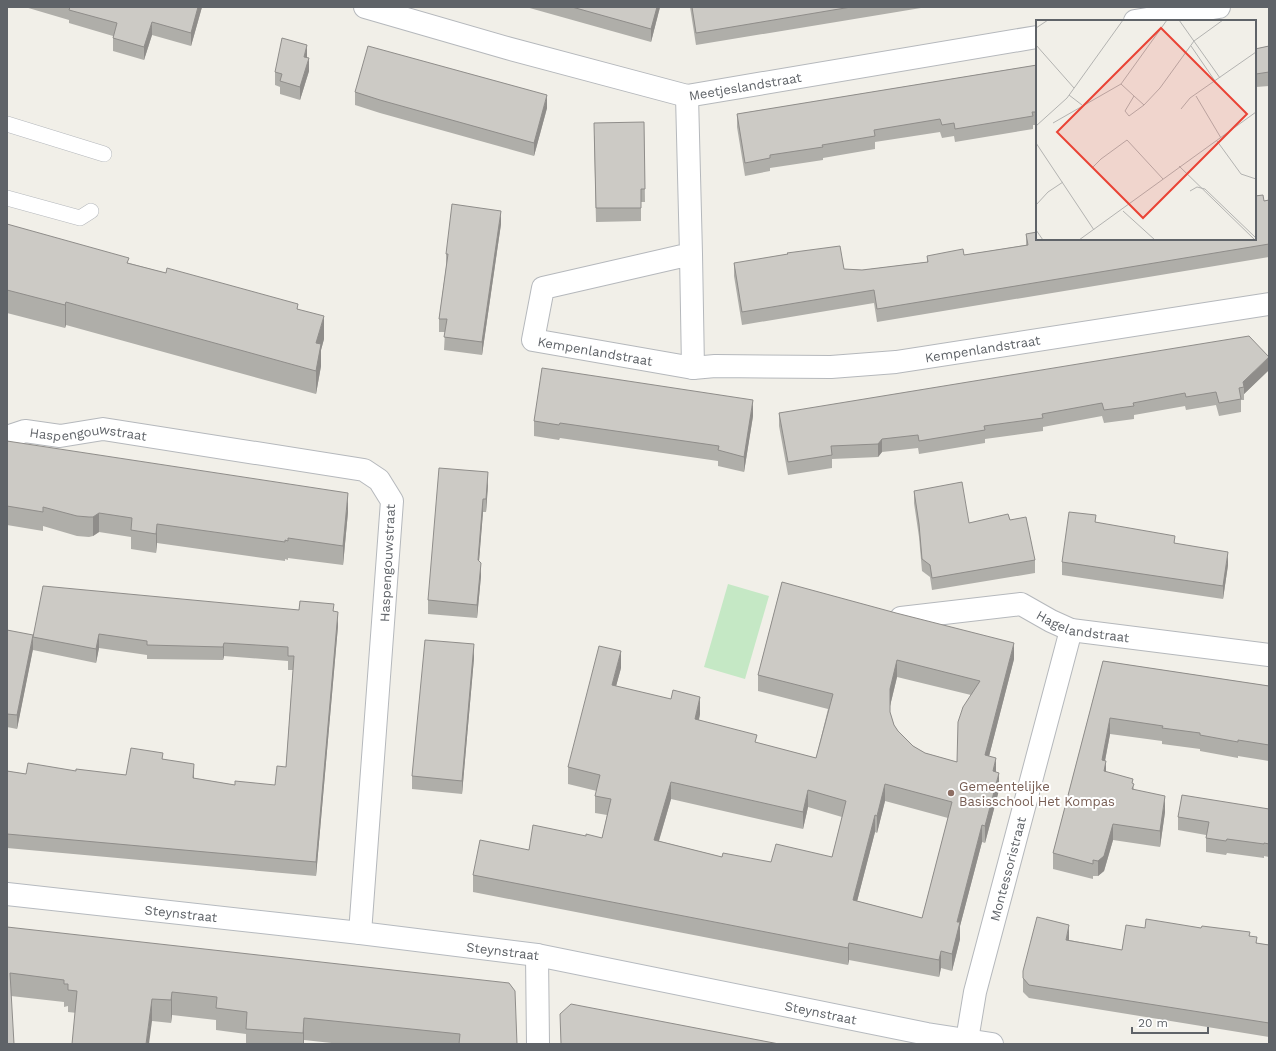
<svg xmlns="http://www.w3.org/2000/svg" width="1276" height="1051" font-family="'Work Sans',sans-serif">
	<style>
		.green { fill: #c5e8c5 }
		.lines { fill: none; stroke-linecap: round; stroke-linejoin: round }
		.lane-casing { stroke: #b5b8bc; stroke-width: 16 }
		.street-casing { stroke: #b5b8bc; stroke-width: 24 }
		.secondary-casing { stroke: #b6babf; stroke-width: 24 }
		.lane { stroke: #fff; stroke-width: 15 }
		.street { stroke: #fff; stroke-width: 22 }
		.secondary { stroke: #fff; stroke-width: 22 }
		.wall { fill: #afaea9; fill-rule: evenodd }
		.shaded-wall { fill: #8f8d8a }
		.building { fill: #cccac5; stroke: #8f8d8a; fill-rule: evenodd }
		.education-dot { fill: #8d6e63; stroke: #fff; stroke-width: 1.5 }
		.labels { text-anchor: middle; stroke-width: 4; stroke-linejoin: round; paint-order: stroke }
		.street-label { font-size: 13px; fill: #5f6368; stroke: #fff }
		.education-label { font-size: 13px; fill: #785e54; stroke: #fff; text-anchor: start }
		.inset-road { fill: none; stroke: #b3b3b1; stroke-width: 1 }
		.view { fill: #ea4335; fill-opacity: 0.15; stroke: #ea4335; stroke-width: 2 }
		.inset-edge { fill: none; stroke: #5f6368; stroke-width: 2 }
	</style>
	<rect width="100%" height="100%" fill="#f1efe8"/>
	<polygon class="green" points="728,584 769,596 745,679 704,667"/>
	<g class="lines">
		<defs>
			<g id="lane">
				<polyline points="7,124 104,154"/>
				<polyline points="7,198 80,218 91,211"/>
			</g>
			<g id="street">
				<path id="s1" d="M365,7L507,48L687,96L1037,37"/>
				<polyline points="1135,21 1219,7"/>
				<path id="s2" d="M687,96L691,254L543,288L533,340L693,368L691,254"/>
				<path id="s3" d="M693,368L715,366L831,367L896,362L1269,304"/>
				<path id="s4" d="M7,437L25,431L60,436L103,429L364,470L379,480L392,501L360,933"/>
				<path id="s5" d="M901,618L1021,604L1051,621L1071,630L1269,655"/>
				<polyline points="537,955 538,1044"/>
				<path id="s6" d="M967,1040L975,992L1071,630"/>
			</g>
			<g id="secondary">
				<path id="s7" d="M7,894L360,933L537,955L927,1034L992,1044"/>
			</g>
		</defs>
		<use href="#lane" class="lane-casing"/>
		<use href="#street" class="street-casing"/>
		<use href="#secondary" class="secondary-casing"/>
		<use href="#lane" class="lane"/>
		<use href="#street" class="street"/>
		<use href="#secondary" class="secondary"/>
	</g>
	<g class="wall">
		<polygon points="25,7 202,7 191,46 152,35 144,60 113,51 113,36 69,23 69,20"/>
		<polygon points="526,7 660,7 651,42"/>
		<polygon points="690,7 927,7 696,45"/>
		<polygon points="1269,46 1269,86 1256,87 1256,84 1255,85 1255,49"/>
		<polygon points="307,58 309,71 300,100 280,94 280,87 275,85 275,72"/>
		<polygon points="1037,65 1037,125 1033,125 1033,129 955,142 954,136 942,138 940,132 875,142 875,149 823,158 823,160 770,168 770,171 745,176 737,127 737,114"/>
		<polygon points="355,92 547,108 534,156 380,113 355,105"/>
		<polygon points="644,122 645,202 641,202 641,221 596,222 594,136"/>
		<polygon points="1269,200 1269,257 877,322 874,303 742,325 734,276 734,263 862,270 927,262 927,256 964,255 1026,245 1026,234 1037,239 1255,239 1264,201"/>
		<polygon points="7,224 129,263 298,309 324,339 321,350 321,366 316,394 66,325 65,328 7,313"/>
		<polygon points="501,224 482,355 444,350 445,332 439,332 439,319 446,267 446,254"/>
		<polygon points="1269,370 1244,394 1244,400 1241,400 1241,412 1219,416 1216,405 1186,410 1185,406 1134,415 1134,419 1104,423 1102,416 1043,427 1043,431 985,439 985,443 919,454 918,448 882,452 878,457 832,459 832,468 788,475 779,426 779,413"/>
		<polygon points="753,416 744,472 718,466 718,461 560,438 559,440 534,436 534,421"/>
		<polygon points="7,441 348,512 343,565 288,558 288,560 285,559 285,561 157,543 156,553 131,549 131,537 99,532 93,536 89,537 77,536 43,526 43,531 7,525"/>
		<polygon points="488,485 486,512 483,512 479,561 481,576 477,618 428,614 428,600"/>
		<polygon points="914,491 969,523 1010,520 1035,560 1035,573 932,590 930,577 922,571 919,537 914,503"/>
		<polygon points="1096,522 1175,543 1228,565 1223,599 1062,575 1062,562"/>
		<path d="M782,582L1014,659L989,756L996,772L999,790L985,843L982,842L960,926V939L952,971L941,968L939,977L849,960L848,965L473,892V875L529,850L586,836L602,838L607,815L595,813V796L597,791L568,784V767L621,668L616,686L700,714L699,720L757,743L816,758L828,709L758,691V675ZM897,677L971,695L957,762L925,753L913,746L898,731L894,725L890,712V706ZM671,799L803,829L808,807L842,817L832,857L771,862L722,857L659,841ZM885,801L948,818L922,918L857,901L875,832L877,833Z"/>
		<polygon points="299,610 334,611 338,626 316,876 7,848 7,771 26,774 76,771 126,775 163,759 194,778 235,785 275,785 286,767 293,670 288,670 288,661 224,656 223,660 147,659 147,655 99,648 96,663 33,650 33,637"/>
		<polygon points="7,630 33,649 17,729 7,727"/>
		<polygon points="474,658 462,794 412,789 412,776"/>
		<polygon points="1103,661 1269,686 1269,761 1238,756 1238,758 1200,751 1200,749 1162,744 1162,741 1110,734 1105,761 1106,772 1133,784 1134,790 1165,812 1160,847 1113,840 1104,871 1098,876 1093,876 1093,879 1053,869 1053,853"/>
		<polygon points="1269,809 1269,857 1264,856 1264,858 1227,853 1226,855 1206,852 1206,835 1178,830 1178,817"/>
		<polygon points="7,927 517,1044 341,1044 304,1040 304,1044 246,1044 246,1034 216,1030 216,1020 172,1015 171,1023 68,1012 68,1006 64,1007 64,1002 11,996"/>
		<polygon points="1145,928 1201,928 1250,936 1257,943 1269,945 1269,1037 1029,998 1023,992 1023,971 1069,939 1069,940 1122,950"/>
	</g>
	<g class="shaded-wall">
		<polygon points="198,7 202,7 191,46 191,33"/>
		<polygon points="657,7 660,7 651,42 651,29"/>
		<polygon points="152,22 152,35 144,60 144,47"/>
		<polygon points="307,45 307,58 304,57"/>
		<polygon points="309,58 309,71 300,100 300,87"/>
		<polygon points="547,95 547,108 534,156 534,143"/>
		<polygon points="501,211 501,224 482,355 482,342"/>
		<polygon points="66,302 66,325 65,328 65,305"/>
		<polygon points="324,316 324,339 321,350 321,366 316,394 316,343"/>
		<polygon points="1269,357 1269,370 1244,394 1244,387 1243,382"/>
		<polygon points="753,400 753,416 744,472 744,457"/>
		<polygon points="882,439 882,452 878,457 878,444"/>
		<polygon points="488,472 488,485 486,512 486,499"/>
		<polygon points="348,493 348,512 343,565 343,546"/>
		<polygon points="483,499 483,512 478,573 478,560"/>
		<polygon points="99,513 99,532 93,536 93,517"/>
		<polygon points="157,524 157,543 156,553 156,534"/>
		<polygon points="1228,552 1228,565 1223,599 1223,586"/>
		<polygon points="481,563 481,576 477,618 477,605"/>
		<polygon points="338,612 338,626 316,876 316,862"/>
		<polygon points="99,634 99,648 96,663 96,649"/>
		<polygon points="33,635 33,649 17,729 17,715"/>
		<polygon points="224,643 224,656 223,660 223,647"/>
		<polygon points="1014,643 1014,659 985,772 985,755"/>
		<polygon points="474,644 474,658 462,794 462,781"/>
		<polygon points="621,651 621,668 612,701 612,685"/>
		<polygon points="897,660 897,677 890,706 890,689"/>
		<polygon points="700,697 700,714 695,736 695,719"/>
		<polygon points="1110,718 1110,734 1102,776 1102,760"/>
		<polygon points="996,758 996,775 993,771"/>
		<polygon points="1106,761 1106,777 1104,771"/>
		<polygon points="194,764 194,778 193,792 193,778"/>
		<polygon points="999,773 999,790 985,843 985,826"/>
		<polygon points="671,782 671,799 654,857 654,840"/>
		<polygon points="885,784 885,801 877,833 877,816"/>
		<polygon points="808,790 808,807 803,829 803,812"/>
		<polygon points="1165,796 1165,812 1160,847 1160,831"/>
		<polygon points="875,815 875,832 853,917 853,900"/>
		<polygon points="1113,824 1113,840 1104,871 1098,876 1098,861"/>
		<polygon points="982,825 982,842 960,926 960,939 952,971 952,954 957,922"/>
		<polygon points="1069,925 1069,939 1066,954 1066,940"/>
		<polygon points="849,943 849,960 848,965 848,948"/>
		<polygon points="941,951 941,968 939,977 939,960"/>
		<polygon points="172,992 172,1015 171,1023 171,1000"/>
		<polygon points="152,999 152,1021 149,1044 146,1044"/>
		<polygon points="304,1018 304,1044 303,1044 303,1033"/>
	</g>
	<g class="building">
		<polygon points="70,7 198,7 191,33 152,22 144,47 113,38 117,23 69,10"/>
		<polygon points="572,7 657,7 651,29"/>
		<polygon points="692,7 851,7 696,33"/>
		<polygon points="282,38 307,45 304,57 309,58 300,87 280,81 282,74 275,72"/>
		<polygon points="368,46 547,95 534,143 380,100 355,92"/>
		<polygon points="1269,46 1269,72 1256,74 1256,71 1255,72 1255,49"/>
		<polygon points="1037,65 1037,112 1032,112 1033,116 955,129 954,123 942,125 940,119 874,130 875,136 822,145 823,147 770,155 770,158 745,163 737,114"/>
		<polygon points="644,122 645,189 641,189 641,208 596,208 594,123"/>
		<polygon points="1263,195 1264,201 1269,200 1269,244 877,309 874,290 742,312 734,263 788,254 787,253 840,246 844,269 862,270 928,262 927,256 963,249 964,255 1028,245 1026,234 1037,232 1037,239 1255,239 1255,196"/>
		<polygon points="452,204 501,211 482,342 444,337 447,319 439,319 448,254 446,254"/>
		<polygon points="7,224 129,258 127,263 166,273 167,268 298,304 297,309 324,316 316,343 321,344 316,371 66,302 65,305 7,290"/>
		<polygon points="1249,336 1269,357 1243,382 1244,387 1239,388 1241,399 1219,403 1216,392 1186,397 1185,393 1133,403 1134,406 1104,410 1102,403 1042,414 1043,418 984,426 985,430 919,441 918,435 882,439 878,444 831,446 832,455 788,462 779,413"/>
		<polygon points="542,368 753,400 744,457 718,450 719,446 560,423 559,425 534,421"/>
		<polygon points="7,441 348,493 343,546 288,538 288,541 285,540 285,542 157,524 156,534 131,530 132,518 99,513 93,517 89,517 77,516 43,507 43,512 7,506"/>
		<polygon points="439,468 488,472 486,499 483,499 478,560 481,563 477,605 428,600"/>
		<polygon points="962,482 969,523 1008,514 1010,520 1026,517 1035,560 932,578 930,565 922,559 919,524 914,491"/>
		<polygon points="1069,512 1096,515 1095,522 1175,536 1174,543 1228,552 1223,586 1062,562"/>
		<path d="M782,582L896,613L1014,643L985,755L996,758L993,771L999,773L985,826L982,825L957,922H960L952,954L941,951L939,960L849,943L848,948L473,875L480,840L529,850L533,825L586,836V834L602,838L611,799L595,796L600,775L568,767L599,646L621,651L612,685L671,699L673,690L700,697L695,719L757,735L755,742L816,758L833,694L758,675ZM897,660L980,681L963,707L958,722L957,762L925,753L913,746L898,731L894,725L890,712V689ZM671,782L803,812L808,790L846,801L832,857L776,844L771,862L723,853L722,857L654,840ZM885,784L952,802L922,918L853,900L875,815L877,816Z"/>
		<polygon points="43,586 299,610 300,601 334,604 333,611 338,612 316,862 7,834 7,771 26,774 28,763 76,771 76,769 126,775 131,748 163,753 162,759 194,764 193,778 235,785 235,781 275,785 277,766 286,767 294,656 288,656 288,647 224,643 223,647 147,645 147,641 99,634 96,649 33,637"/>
		<polygon points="7,630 33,635 17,715 7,714"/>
		<polygon points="425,640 474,644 462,781 412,776"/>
		<polygon points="1103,661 1269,686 1269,745 1238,740 1238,742 1200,735 1200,733 1162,728 1163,726 1110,718 1102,760 1106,761 1104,771 1133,779 1132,783 1134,784 1132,789 1165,796 1160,831 1113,824 1104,856 1098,861 1093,860 1093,864 1053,853"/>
		<polygon points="1182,795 1269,809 1269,844 1264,843 1264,844 1227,839 1226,841 1206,838 1209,822 1178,817"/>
		<polygon points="1037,917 1069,925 1066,940 1122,950 1126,925 1145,928 1146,919 1201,928 1202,926 1250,932 1249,936 1257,937 1256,943 1269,945 1269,1023 1029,985 1023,978 1023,971"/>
		<polygon points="7,927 509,983 515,991 517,1044 459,1044 460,1034 304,1018 303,1033 246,1029 247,1012 216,1008 217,997 172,992 171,1000 152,999 146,1044 72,1044 77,991 68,990 68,984 64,984 64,980 10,973 14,1044 7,1044"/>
		<polygon points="571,1004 779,1044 561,1044 560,1014"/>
	</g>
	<circle class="education-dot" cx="951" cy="793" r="4"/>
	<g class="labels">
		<g class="street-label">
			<text dy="5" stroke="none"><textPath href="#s1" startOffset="393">Meetjeslandstraat</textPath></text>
			<text dy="5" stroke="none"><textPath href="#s3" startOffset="291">Kempenlandstraat</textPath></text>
			<text dy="5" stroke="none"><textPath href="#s2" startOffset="426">Kempenlandstraat</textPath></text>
			<text dy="5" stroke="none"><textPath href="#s4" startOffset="83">Haspengouwstraat</textPath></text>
			<text transform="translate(387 563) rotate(-87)" y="5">Haspengouwstraat</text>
			<text dy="5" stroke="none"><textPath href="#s5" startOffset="188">Hagelandstraat</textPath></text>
			<text dy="5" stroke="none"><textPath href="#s6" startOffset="176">Montessoristraat</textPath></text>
			<text dy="5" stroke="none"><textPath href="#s7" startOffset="175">Steynstraat</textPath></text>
			<text dy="5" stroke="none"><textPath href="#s7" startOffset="499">Steynstraat</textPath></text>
			<text dy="5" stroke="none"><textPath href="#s7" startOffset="823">Steynstraat</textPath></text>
		</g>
		<g class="education-label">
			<text x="959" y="791">Gemeentelijke<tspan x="959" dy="15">Basisschool Het Kompas</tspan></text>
		</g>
	</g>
	<g transform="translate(1036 20)">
		<rect width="220" height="220" fill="#f1efe8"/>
		<path class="inset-road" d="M143,0L184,58M0,8L12,0M0,25L38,68M155,26L179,61M85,64L98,76L89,91L93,96L108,85L98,76M33,75L46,85M160,76L185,118M108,85L124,68L158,21L187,0M145,89L154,78L220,32M17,103L85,64L131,0M0,106L31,78L87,0M181,121L205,154L220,159M0,123L58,210M143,146L219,220M57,147L65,139L91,120L127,159M154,171L161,167L169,169L220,218M0,185L12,172L27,162M87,191L119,220M0,210L7,220M43,220L220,92"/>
		<path class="view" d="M125,8L211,94L107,198L21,112Z"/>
		<rect width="220" height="220" class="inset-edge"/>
	</g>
	<rect width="1276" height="1051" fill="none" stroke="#5f6368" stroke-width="16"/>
	<path d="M1132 1027v6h76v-6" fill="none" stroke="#5f6368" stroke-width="2"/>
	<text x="1138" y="1027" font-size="12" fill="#5f6368" stroke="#ffffff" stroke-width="3" paint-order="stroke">20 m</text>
</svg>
